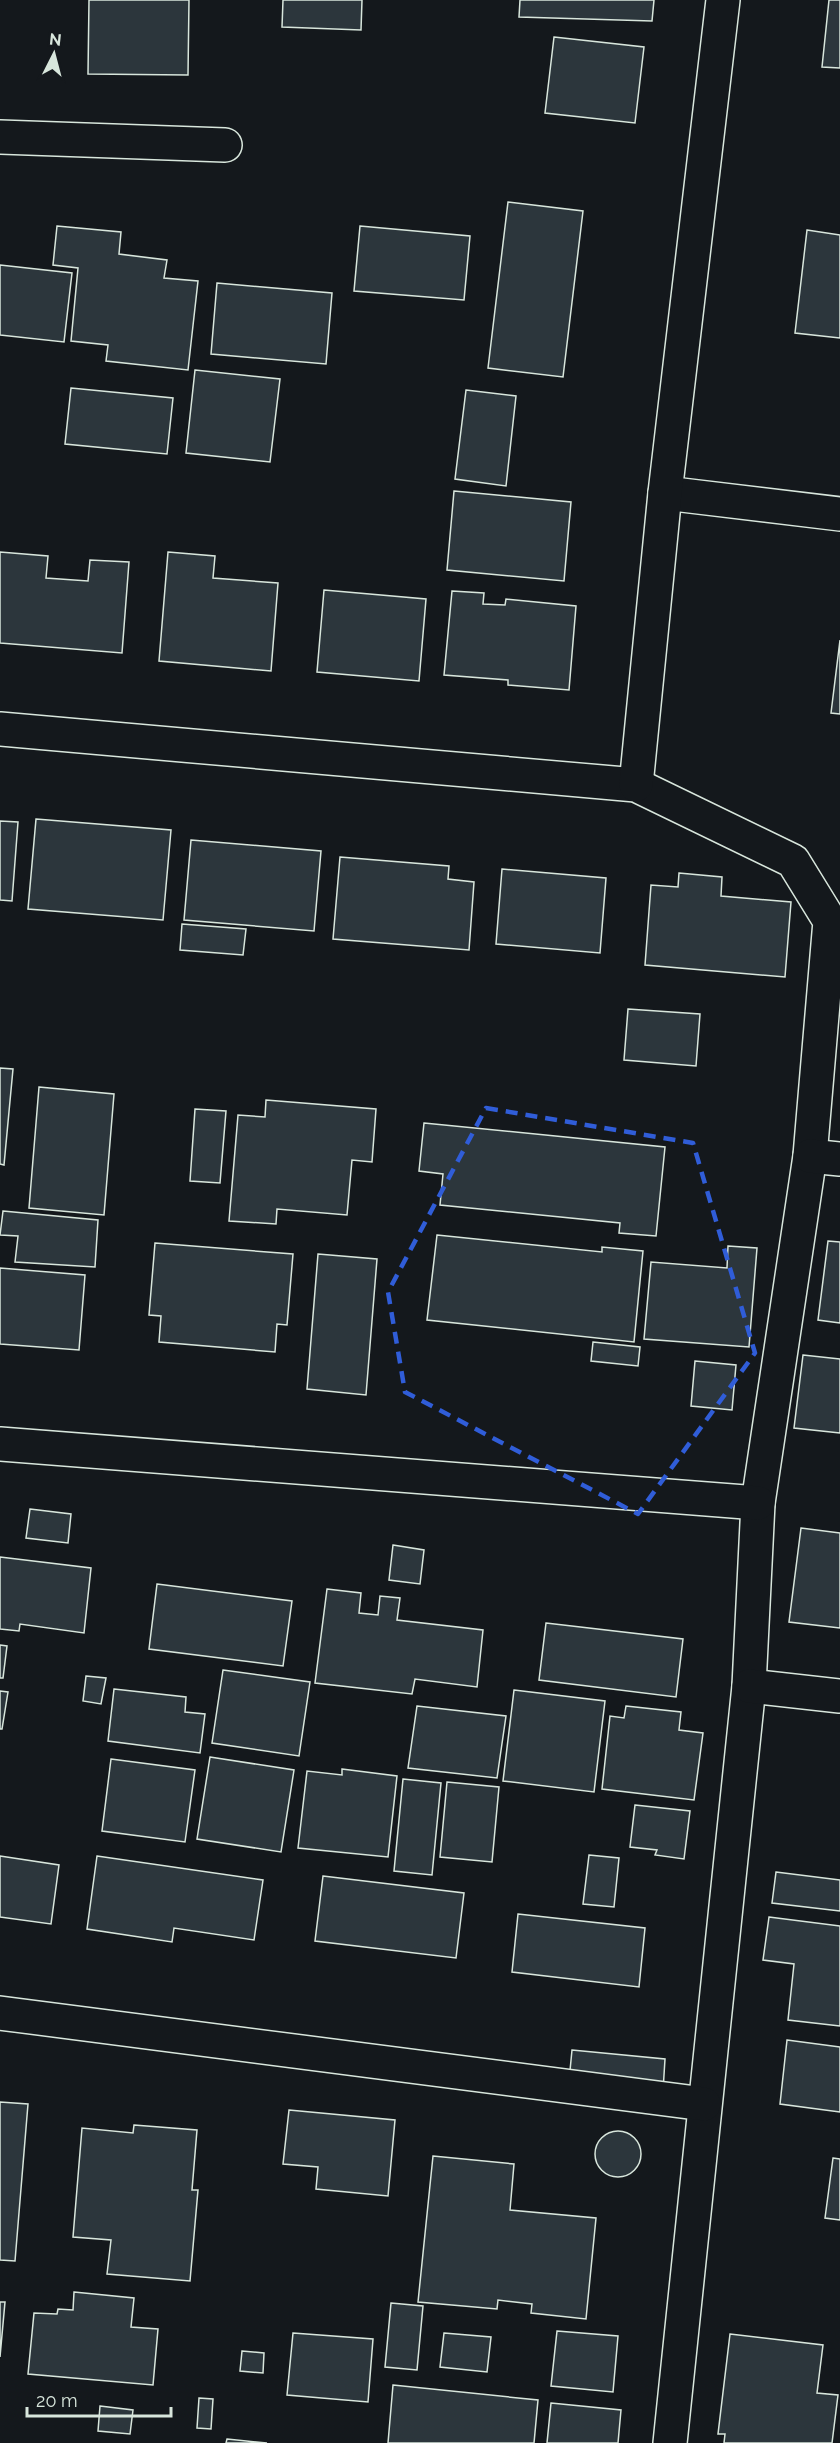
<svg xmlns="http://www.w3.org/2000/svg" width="840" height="2443" font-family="Raleway,sans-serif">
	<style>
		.building { fill: #2c363c; stroke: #d8e6dc; stroke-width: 1.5 }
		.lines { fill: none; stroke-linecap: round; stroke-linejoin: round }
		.street-casing { stroke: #d8e6dc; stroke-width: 36 }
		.street { stroke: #14181c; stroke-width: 33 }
		.marked { fill: none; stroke: #305dd8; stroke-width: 4.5; stroke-dasharray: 12 8; stroke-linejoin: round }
	</style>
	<rect width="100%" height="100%" fill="#14181c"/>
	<g class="building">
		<polygon points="89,0 189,0 188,75 88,74"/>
		<polygon points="283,0 362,0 361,30 282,27"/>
		<polygon points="520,0 654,0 652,21 519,17"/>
		<polygon points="829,0 840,0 840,68 822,67"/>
		<polygon points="554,37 644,47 635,123 545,113"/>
		<polygon points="508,202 583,211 563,377 488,368"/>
		<polygon points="57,226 121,232 119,254 167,260 164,278 198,281 188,370 106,361 108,345 71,341 78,268 53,265"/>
		<polygon points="360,226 470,236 464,300 354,291"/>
		<polygon points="807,230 840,235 840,338 795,333"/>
		<polygon points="0,265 72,273 64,342 0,335"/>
		<polygon points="217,283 332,293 326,364 211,354"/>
		<polygon points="195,370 280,379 270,462 186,453"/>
		<polygon points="71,388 173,398 167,454 65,444"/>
		<polygon points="466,390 516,396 506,486 455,479"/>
		<polygon points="454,491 571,502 564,581 447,570"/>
		<polygon points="0,552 48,556 46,578 88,581 90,560 129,562 122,653 0,643"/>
		<polygon points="168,552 215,556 213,578 278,583 271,671 159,661"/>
		<polygon points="324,590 426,599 419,681 317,672"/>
		<polygon points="452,591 484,593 483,604 505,605 506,599 576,606 569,690 508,685 508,680 444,675"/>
		<polygon points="840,640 840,714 831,713"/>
		<polygon points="36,819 171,830 163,920 28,909"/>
		<polygon points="0,821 18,822 12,901 0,900"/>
		<polygon points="191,840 321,851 314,931 184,920"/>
		<polygon points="340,857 449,866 448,879 474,882 469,950 333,939"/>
		<polygon points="502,869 606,878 600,953 496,944"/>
		<polygon points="679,873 722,877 721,896 791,902 785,977 645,965 651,885 678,887"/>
		<polygon points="182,924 246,929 243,955 180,950"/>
		<polygon points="628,1009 700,1014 696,1066 624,1060"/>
		<polygon points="0,1068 13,1069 4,1165 0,1164"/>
		<polygon points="39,1087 114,1094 104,1215 29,1208"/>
		<polygon points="266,1100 376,1109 372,1162 352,1160 347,1215 277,1209 276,1224 229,1221 238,1115 265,1117"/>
		<polygon points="195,1109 226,1111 220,1183 190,1181"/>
		<polygon points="424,1123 665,1147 656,1236 619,1233 620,1223 440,1205 443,1174 419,1171"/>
		<polygon points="3,1211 98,1220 95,1267 15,1262 18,1236 0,1235"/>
		<polygon points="437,1235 602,1252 602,1247 643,1251 634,1342 427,1320"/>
		<polygon points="828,1241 840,1242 840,1323 818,1320"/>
		<polygon points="155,1243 293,1254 287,1325 277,1324 275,1352 159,1342 161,1316 149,1315"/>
		<polygon points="728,1246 757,1248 749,1347 644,1339 651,1262 727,1268"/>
		<polygon points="318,1254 377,1259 366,1395 307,1389"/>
		<polygon points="0,1268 85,1275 79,1350 0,1344"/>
		<polygon points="593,1342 640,1347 638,1366 591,1361"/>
		<polygon points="803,1355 840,1359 840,1433 794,1428"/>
		<polygon points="695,1361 736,1365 732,1410 691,1406"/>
		<polygon points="30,1509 71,1514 68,1543 26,1538"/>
		<polygon points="801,1528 840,1533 840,1628 789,1622"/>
		<polygon points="393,1545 424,1550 420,1584 389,1580"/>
		<polygon points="0,1557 91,1568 84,1633 20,1624 19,1631 0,1629"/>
		<polygon points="157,1584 292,1601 283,1666 149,1649"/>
		<polygon points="327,1589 361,1593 359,1613 378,1615 380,1596 400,1598 397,1620 483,1630 477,1687 415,1679 412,1694 315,1683"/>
		<polygon points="546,1623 683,1639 676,1697 539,1680"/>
		<polygon points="0,1645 7,1646 3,1678 0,1678"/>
		<polygon points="223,1670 310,1682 299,1756 212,1743"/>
		<polygon points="86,1676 106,1678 101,1704 83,1701"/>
		<polygon points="114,1689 186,1697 185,1712 205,1714 200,1753 108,1741"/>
		<polygon points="514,1690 605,1701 594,1792 503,1781"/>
		<polygon points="0,1691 8,1692 2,1729 0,1729"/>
		<polygon points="417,1706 506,1716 497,1778 408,1768"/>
		<polygon points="626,1706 681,1712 679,1730 703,1733 694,1800 602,1789 610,1716 624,1718"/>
		<polygon points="210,1757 294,1770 281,1852 197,1839"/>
		<polygon points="111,1759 195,1770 185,1842 102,1831"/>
		<polygon points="342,1769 397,1776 388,1857 298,1848 307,1771 342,1775"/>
		<polygon points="403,1779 441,1783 432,1875 394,1871"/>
		<polygon points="447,1782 499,1787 492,1862 440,1857"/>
		<polygon points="635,1805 690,1811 684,1859 655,1855 657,1850 630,1847"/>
		<polygon points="589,1855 619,1858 614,1907 583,1904"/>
		<polygon points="0,1856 59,1865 51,1924 0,1917"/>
		<polygon points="97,1856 263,1880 254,1940 174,1928 172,1942 87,1929"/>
		<polygon points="776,1872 840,1880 840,1911 772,1903"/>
		<polygon points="323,1876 464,1893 456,1958 315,1941"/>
		<polygon points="518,1914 645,1928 639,1987 512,1972"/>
		<polygon points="769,1917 840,1926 840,2026 788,2020 794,1964 763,1960"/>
		<polygon points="787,2040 840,2047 840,2112 780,2104"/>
		<polygon points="572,2050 665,2059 663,2091 569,2081"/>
		<polygon points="0,2102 28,2104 15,2261 0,2260"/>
		<polygon points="289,2110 395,2120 388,2196 316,2189 318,2167 283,2164"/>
		<polygon points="134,2125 197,2130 192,2190 198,2190 190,2281 107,2274 111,2240 73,2237 82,2128 133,2133"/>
		<circle cx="618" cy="2154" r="23"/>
		<polygon points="433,2156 514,2164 510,2210 596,2218 586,2319 531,2313 532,2304 498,2300 497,2309 418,2302"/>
		<polygon points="833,2158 840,2159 840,2220 825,2218"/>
		<polygon points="74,2292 134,2298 131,2327 158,2329 153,2385 28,2374 34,2313 57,2314 58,2309 73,2310"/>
		<polygon points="0,2302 5,2302 0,2357"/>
		<polygon points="391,2303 423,2306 417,2370 385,2367"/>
		<polygon points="557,2331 618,2336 613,2392 551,2386"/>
		<polygon points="293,2333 373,2339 368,2402 287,2395"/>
		<polygon points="444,2333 491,2337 487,2372 440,2367"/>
		<polygon points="730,2334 823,2345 817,2393 838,2395 832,2443 724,2443 725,2434 718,2434"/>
		<polygon points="242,2351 264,2353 263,2373 240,2371"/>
		<polygon points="393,2385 538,2400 534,2443 388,2443"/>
		<polygon points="199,2398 213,2399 211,2429 197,2428"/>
		<polygon points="551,2403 621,2410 618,2443 547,2443"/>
		<polygon points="100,2406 133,2410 130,2434 98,2431"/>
		<polygon points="227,2439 267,2443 226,2443"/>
	</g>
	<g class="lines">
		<defs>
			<g id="street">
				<polyline points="0,137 225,145"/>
				<polyline points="665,493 840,514"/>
				<polyline points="0,729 636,785 793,861 830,921 810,1156 758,1503 749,1686 670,2443"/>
				<polyline points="636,785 665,493 723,0"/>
				<polyline points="810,1156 840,1159"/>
				<polyline points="0,1444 758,1503"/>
				<polyline points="749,1686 840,1696"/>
				<polyline points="0,2013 704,2104"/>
			</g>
		</defs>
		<use href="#street" class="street-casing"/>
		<use href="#street" class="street"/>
	</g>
	<path class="marked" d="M486,1108L693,1143L755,1353L638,1514L405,1392L388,1292Z"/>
	<g transform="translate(54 54) rotate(6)" stroke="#14181c" stroke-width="4.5" paint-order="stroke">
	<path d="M0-4.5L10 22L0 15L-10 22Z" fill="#d8e6dc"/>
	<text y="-9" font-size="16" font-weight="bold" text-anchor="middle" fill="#d8e6dc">N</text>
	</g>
	<path d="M27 2407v9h144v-9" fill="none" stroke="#d8e6dc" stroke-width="3"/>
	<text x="36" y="2407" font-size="18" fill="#d8e6dc" stroke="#14181c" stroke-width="4.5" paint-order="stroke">20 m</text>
</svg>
